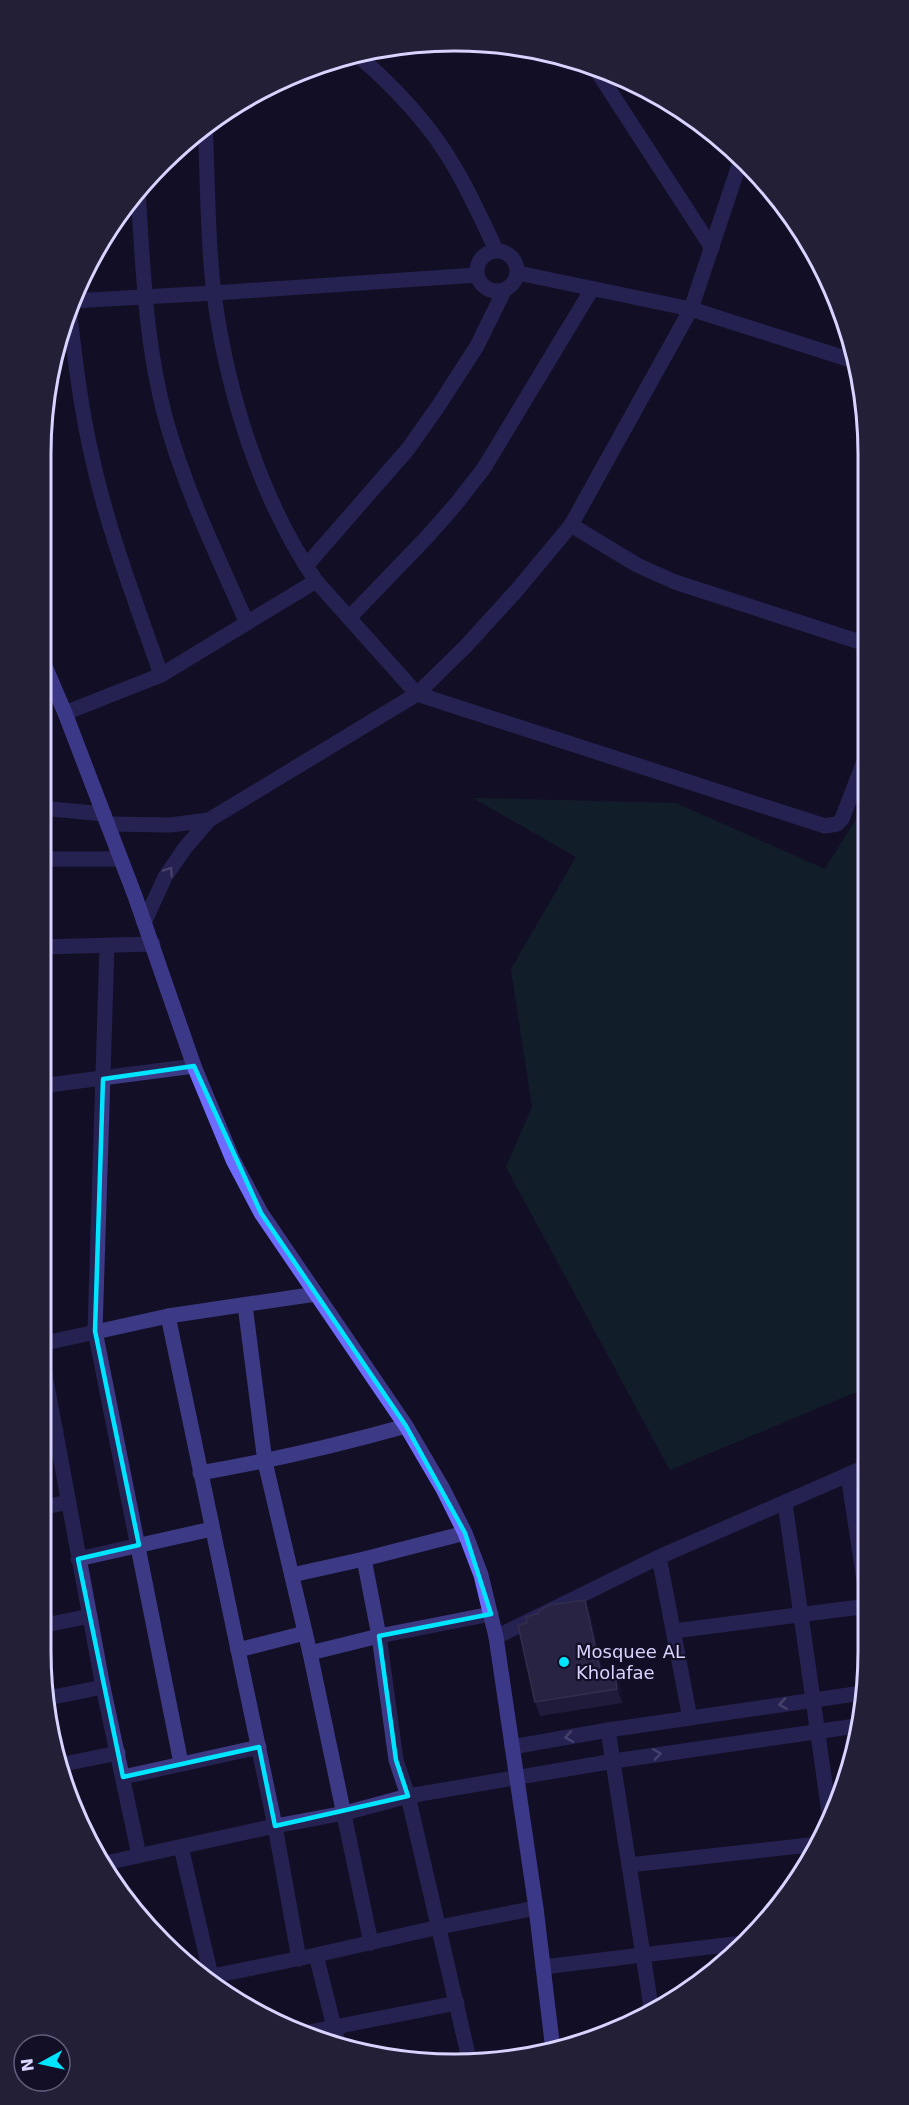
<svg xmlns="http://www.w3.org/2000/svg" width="909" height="2105" font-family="'DejaVu Sans',sans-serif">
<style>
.green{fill:#12302f}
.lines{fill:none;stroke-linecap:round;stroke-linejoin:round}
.street{stroke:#3d3a85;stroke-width:15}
.secondary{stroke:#6f6bff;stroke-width:15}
.wall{fill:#312854}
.shaded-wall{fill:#1d163a}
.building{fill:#433a66;stroke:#5a527e;stroke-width:1.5}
.oneway{stroke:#837fbc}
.marked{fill:none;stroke:#00e5ff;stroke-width:4.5;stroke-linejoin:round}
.poi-dot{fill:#00e5ff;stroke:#130f26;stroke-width:2}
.labels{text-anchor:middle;stroke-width:4.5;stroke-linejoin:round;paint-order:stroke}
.poi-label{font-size:18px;fill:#d9d4ff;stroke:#130f26;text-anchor:start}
.rim{fill:none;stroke:#d9d4ff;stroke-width:3}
</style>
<rect width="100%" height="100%" fill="#130f26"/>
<path class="green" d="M473,798L676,803L825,869L866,803L868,1387L670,1470L506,1167L532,1107L511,969L576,857Z"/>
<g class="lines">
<g class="street">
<path d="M355,53C381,75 408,102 429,129C457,165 477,209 496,250"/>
<path d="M593,65L712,248"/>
<path d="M205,124C208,179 207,240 214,294C227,392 260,499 316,581L417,694L825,826L837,824L842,819L866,756"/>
<path d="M138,189C143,273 146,357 171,437C191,502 220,562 247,623"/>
<circle cx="497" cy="271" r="20"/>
<path d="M518,273L691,309L854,361"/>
<path d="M72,301L214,293L477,275"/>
<path d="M69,308C75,359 81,411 93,461C109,534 137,605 161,675"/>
<path d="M571,525L637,565L675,582L866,644"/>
<path d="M306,566L408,449L439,405L477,346L504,291"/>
<path d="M349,618L427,537L456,504L484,468L592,289"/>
<path d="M65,713L161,675L316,581"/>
<path d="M41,808L104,814"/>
<path d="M107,824L170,825L209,820"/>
<path d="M41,859H120"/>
<path d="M144,923L165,877L185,848L209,820L417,694L466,646L517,590L571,525L691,309L740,162"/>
<path d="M107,946L95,1331L181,1763"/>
<path d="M41,947L153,944"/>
<path d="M41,1086L194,1066"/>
<path d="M245,1305L265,1462L310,1653L371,1943"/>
<path d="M168,1316L275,1826L299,1959"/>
<path d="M41,1344L168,1316L316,1294"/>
<path d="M41,1353L103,1687L139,1855"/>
<path d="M41,1434L56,1431"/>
<path d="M200,1473C270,1461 338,1445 406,1426"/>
<path d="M848,1475L868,1606"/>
<path d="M785,1503L830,1819"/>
<path d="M41,1508L68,1502"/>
<path d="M659,1557L690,1718"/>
<path d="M78,1559L212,1529"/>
<path d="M364,1559L379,1636L396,1760L408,1796L470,2063"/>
<path d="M292,1575L364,1559L465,1533"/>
<path d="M41,1626L90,1616"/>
<path d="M674,1631L868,1606"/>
<path d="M496,1637L659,1557L868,1466"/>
<path d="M238,1650L305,1633"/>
<path d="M310,1653L379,1636L491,1614"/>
<path d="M48,1698L103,1687"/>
<path d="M608,1730L652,2013"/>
<path d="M512,1747L608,1730L862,1693"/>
<path d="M59,1765L118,1753"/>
<path d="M123,1777L259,1747"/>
<path d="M181,1847L212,1980"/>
<path d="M101,1864L275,1826L345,1813L408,1796L614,1761L856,1726"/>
<path d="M629,1865L819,1844"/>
<path d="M316,1955L338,2043"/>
<path d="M543,1967L742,1943"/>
<path d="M208,1977L316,1955L439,1927L536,1908"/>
<path d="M309,2032L457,2003"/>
</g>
<path class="secondary" d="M41,657L65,713L135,896L194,1066L233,1160L261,1213L406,1426L443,1489L465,1533L481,1575L496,1637L536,1908L553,2050"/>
</g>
<path class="wall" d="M585,1600L590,1614L603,1673L620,1685L622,1703L540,1716L535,1702L527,1623L539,1613Z"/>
<g class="shaded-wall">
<path d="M585,1600L590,1614L606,1687L601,1673Z"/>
<path d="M615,1671L620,1685L622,1703L617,1689Z"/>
</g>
<path class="building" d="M585,1600L601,1673L615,1671L617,1689L535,1702L518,1625L527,1623L526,1617L539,1613V1611L549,1605Z"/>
<defs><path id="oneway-chevron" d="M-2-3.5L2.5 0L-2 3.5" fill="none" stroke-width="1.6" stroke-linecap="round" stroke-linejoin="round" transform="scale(1.5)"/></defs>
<g class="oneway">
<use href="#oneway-chevron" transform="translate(169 871) rotate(-56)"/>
<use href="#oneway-chevron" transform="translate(783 1704) rotate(171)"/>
<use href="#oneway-chevron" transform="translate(569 1737) rotate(170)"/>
<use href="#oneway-chevron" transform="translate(657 1754) rotate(-8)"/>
</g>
<path d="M0 0H909V2105H0ZM194,1066L261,1213L406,1426L465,1533L491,1614L379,1636L396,1760L408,1796L275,1826L259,1747L123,1777L78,1559L139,1545L95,1331L103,1079Z" fill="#130f26" fill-opacity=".55" fill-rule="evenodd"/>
<path class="marked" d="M194,1066L261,1213L406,1426L465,1533L491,1614L379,1636L396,1760L408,1796L275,1826L259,1747L123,1777L78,1559L139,1545L95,1331L103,1079Z"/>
<circle class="poi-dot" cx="564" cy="1662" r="6"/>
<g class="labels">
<g class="poi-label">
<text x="576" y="1658">Mosquee AL<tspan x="576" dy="21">Kholafae</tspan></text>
</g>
</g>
<path d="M0 0H909V2105H0ZM454 51H455A403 403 0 0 1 858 454V1651A403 403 0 0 1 455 2054H454A403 403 0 0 1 51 1651V454A403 403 0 0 1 454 51Z" fill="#231f37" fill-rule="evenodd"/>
<path class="rim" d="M454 51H455A403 403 0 0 1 858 454V1651A403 403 0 0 1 455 2054H454A403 403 0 0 1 51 1651V454A403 403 0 0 1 454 51Z"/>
<g transform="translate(42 2063) rotate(262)"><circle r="28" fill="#130f26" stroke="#625e7d" stroke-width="1.5"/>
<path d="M0-4.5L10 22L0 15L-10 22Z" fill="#00e5ff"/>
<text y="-9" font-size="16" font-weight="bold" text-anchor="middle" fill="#d9d4ff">N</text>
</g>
</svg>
